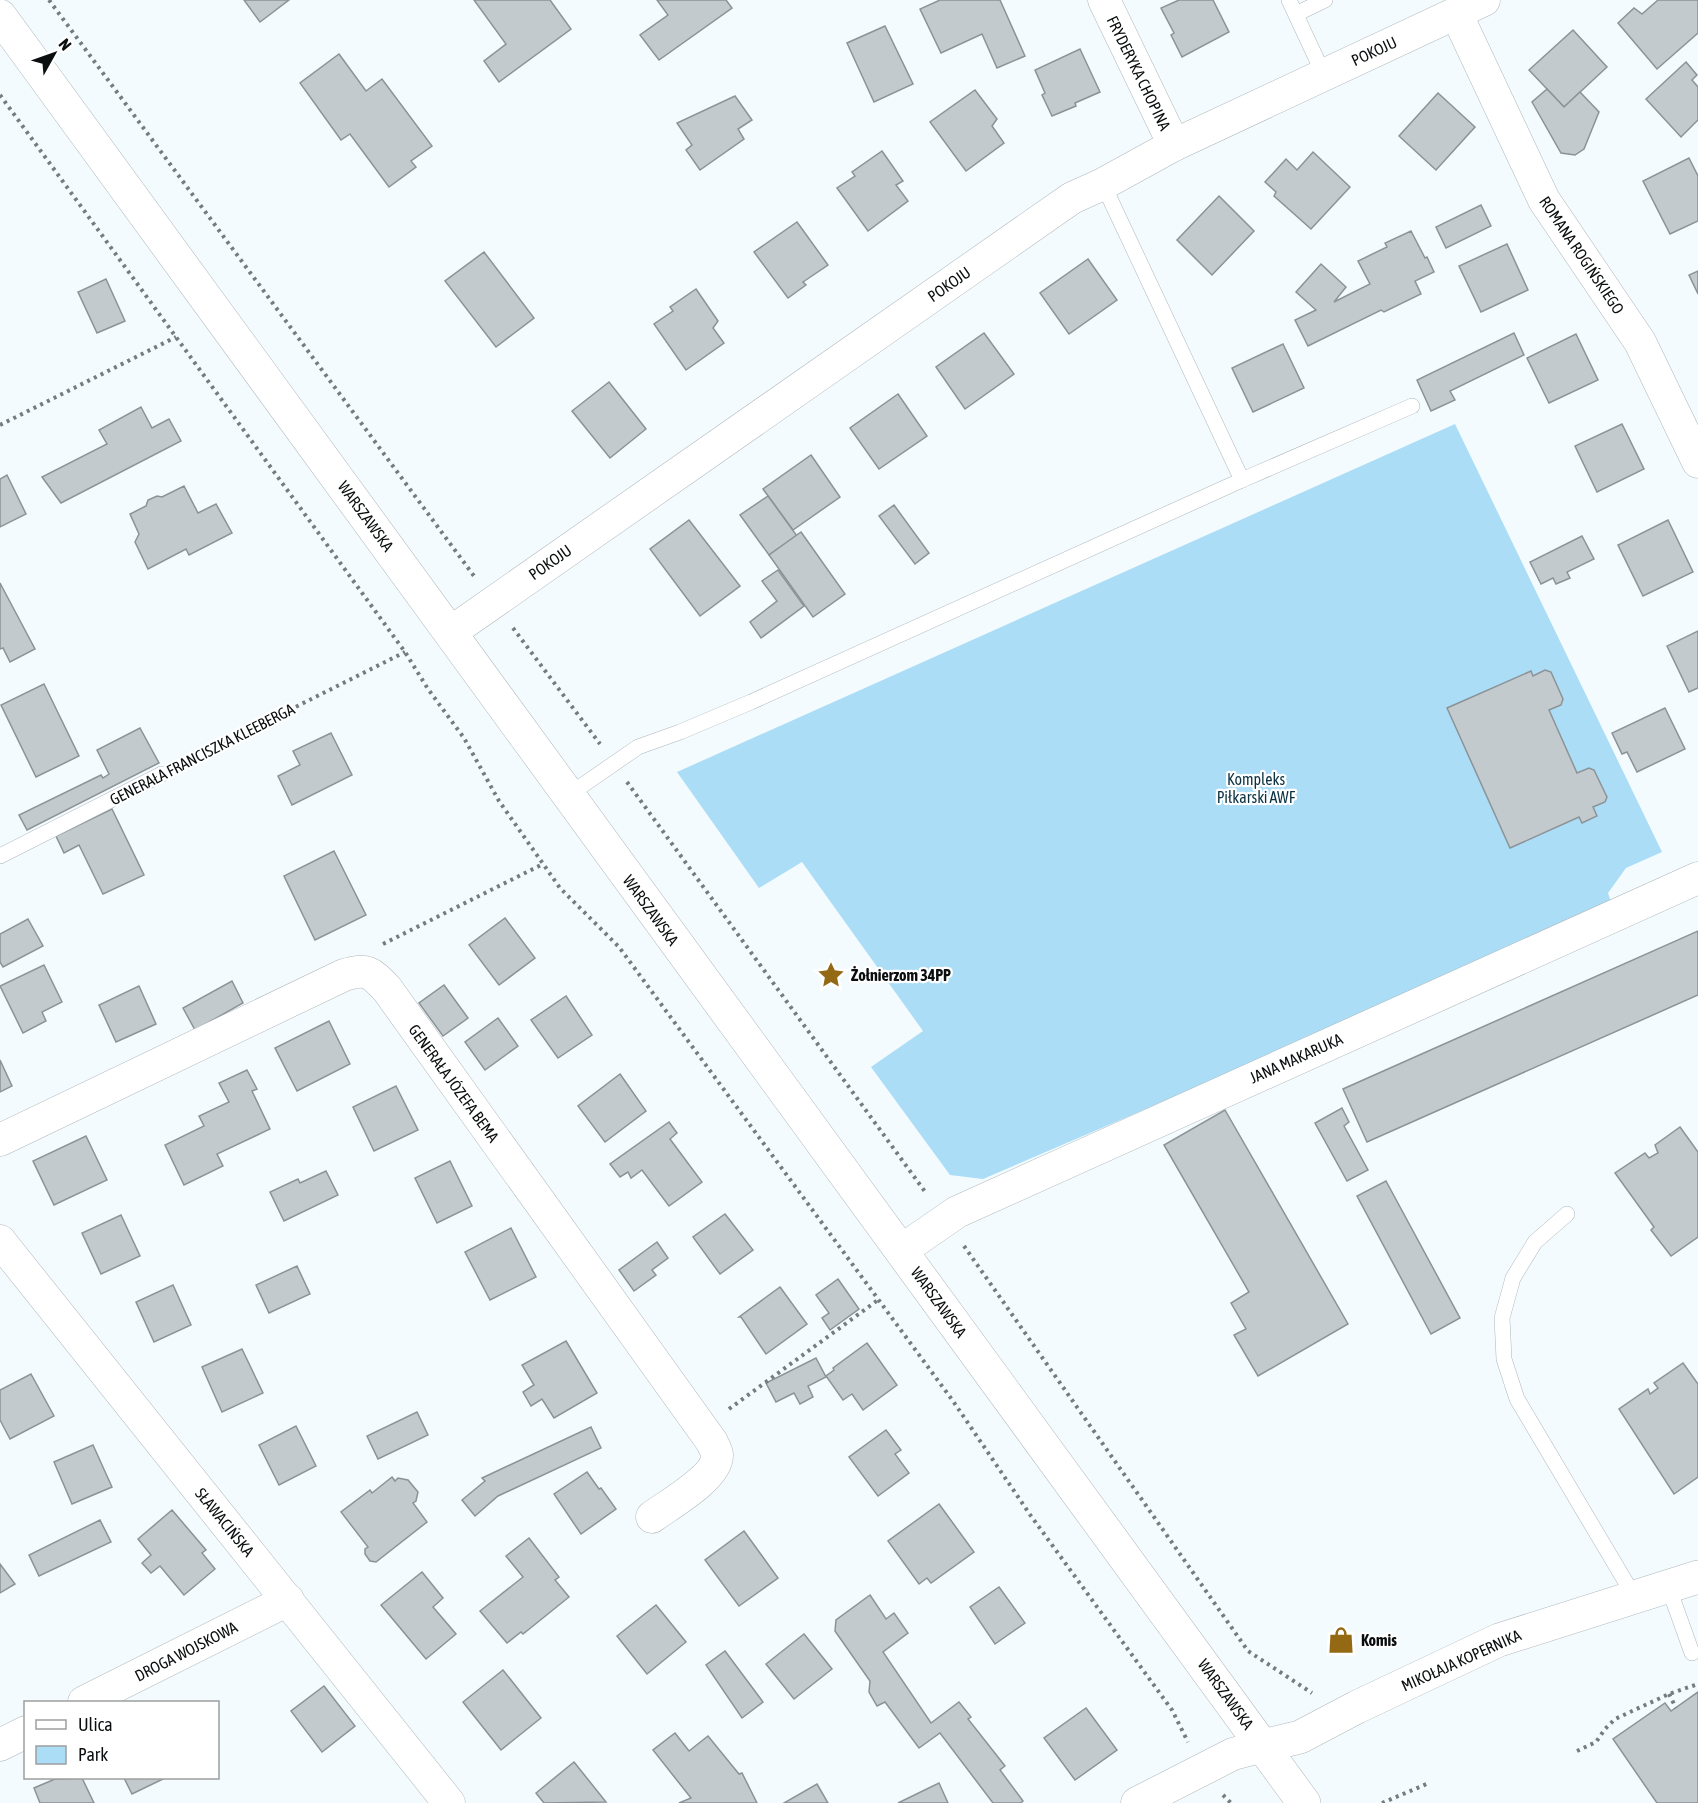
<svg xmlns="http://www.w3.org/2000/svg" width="1698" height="1803" font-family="'Asap Condensed',sans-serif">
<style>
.green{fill:#abddf6}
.building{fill:#c2cace;stroke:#8c9397;stroke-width:1.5}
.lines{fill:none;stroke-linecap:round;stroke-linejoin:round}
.service-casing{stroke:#b0b8bc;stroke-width:16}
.minor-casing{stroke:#b0b8bc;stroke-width:33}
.tertiary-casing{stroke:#b0b8bc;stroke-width:34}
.path{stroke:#767b7e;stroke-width:4;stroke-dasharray:3 4.5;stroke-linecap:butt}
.service{stroke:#fff;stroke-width:15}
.minor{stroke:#fff;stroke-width:32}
.tertiary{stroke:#fff;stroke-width:33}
.labels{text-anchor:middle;stroke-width:4.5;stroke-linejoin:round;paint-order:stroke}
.street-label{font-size:16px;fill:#0b0e0f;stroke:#fff}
.park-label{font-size:16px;fill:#0b3242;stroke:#fff}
.poi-label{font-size:16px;font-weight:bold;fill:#0b0e0f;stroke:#fff;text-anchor:start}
</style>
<rect width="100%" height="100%" fill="#f3fbff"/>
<path class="green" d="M1455,424L1662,852L1626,868L1608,893L1611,902L1353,1020L983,1179L950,1175L871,1067L923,1031L802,862L759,888L677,772Z"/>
<g class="building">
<path d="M244,0H289L260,22Z"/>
<path d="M474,0H550L571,29L499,82L484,61L506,44Z"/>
<path d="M657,0H726L732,8L659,60L640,35L668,15Z"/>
<path d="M940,0H1000L1025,56L997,68L982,34L941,53L920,9Z"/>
<path d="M1179,0H1213L1229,32L1182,57L1171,35L1174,33L1161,8Z"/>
<path d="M1658,0H1698V33L1657,69L1618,23L1634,8L1642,14Z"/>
<path d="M885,26L913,84L874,102L847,43Z"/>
<path d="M1573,30L1607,67L1564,107L1529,70Z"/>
<path d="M1080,49L1100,92L1075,103L1076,106L1052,116L1042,95L1045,93L1035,70Z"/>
<path d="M339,54L366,91L382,79L432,146L411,161L416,167L389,187L350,134L341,140L300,83Z"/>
<path d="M1686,62L1697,75L1692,80L1698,87V120L1681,137L1646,99Z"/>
<path d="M1547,89L1564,107L1580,92L1599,112L1584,149L1575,155L1561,153L1532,102Z"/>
<path d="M975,90L997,119L992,126L1004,143L966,171L930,122Z"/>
<path d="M1438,93L1475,127L1436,170L1399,136Z"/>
<path d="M735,96L752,120L738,129L744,139L700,170L686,150L692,145L677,123Z"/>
<path d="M882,151L903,181L896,185L908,201L868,231L837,188L855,176L852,172Z"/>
<path d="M1313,152L1350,187L1311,229L1274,196L1276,192L1265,182L1286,159L1297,170Z"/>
<path d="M1689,158L1698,176V221L1670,234L1643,181Z"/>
<path d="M1219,196L1254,231L1212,275L1177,240Z"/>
<path d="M1481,205L1491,226L1446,248L1436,227Z"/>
<path d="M797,222L828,265L803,282L806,285L788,298L754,252Z"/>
<path d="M1411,231L1425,258L1427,257L1434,272L1415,281L1421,294L1384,312L1381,310L1308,346L1295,320L1316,310L1296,292L1321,264L1346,287L1334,302L1370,284L1358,261L1387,247L1385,243Z"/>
<path d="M1507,244L1528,290L1481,312L1459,266Z"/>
<path d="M484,252L534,318L496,347L445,281Z"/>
<path d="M1088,259L1117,300L1069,334L1040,293Z"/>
<path d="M1698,271V294L1689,275Z"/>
<path d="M106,279L125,321L97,333L78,292Z"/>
<path d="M696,289L718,321L713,328L724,343L686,370L654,324L673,311L670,307Z"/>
<path d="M984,333L1014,374L965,409L936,367Z"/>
<path d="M1514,333L1524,355L1450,391L1455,400L1431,411L1417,380Z"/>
<path d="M1576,334L1598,380L1549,403L1527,358Z"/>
<path d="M1283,344L1304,388L1253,412L1232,368Z"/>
<path d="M609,382L646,429L610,458L572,411Z"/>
<path d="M898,394L927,436L879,469L850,428Z"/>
<path d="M141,407L152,428L169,419L181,441L61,503L42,477L107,444L99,430Z"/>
<path d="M1622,424L1644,469L1597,492L1575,446Z"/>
<path d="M811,455L840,497L793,530L763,489Z"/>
<path d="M7,475L26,514L0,527V479Z"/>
<path d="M184,486L198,513L216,504L232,533L189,555L186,549L148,569L135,542L139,534L130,514L146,506L148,500L157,496L162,497Z"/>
<path d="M768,496L797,536L769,555L740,515Z"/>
<path d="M894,505L929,553L915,564L879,516Z"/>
<path d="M689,520L740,586L700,616L650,549Z"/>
<path d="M1668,520L1693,572L1643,596L1618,545Z"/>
<path d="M801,532L845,594L813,617L769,555Z"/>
<path d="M1582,536L1594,559L1567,572L1570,578L1556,584L1553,578L1541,584L1530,562Z"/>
<path d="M778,570L804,606L761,638L750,622L777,601L762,581Z"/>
<path d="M0,583L35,649L10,662L3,648L0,649Z"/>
<path d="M1698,631V688L1689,692L1667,646Z"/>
<path d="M1545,670L1551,672L1563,699L1561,705L1549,710L1577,773L1589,768L1594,770L1607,797L1605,802L1593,807L1597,816L1582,823L1579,817L1510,848L1447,708L1531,671L1533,676Z"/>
<path d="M44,684L79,756L36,777L1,705Z"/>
<path d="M1665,708L1685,749L1637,772L1627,752L1622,754L1612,733Z"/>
<path d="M140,728L159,763L27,830L19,815L101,775L103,778L109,774L97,750Z"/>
<path d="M331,733L352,775L292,805L278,776L300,765L293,751Z"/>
<path d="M112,809L144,875L103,894L79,845L64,853L56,836Z"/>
<path d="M334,851L366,915L315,940L284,876Z"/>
<path d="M505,918L535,958L499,985L469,945Z"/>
<path d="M28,919L43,946L3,967L0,962V934Z"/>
<path d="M1698,931V995L1367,1142L1343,1089Z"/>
<path d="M44,965L62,1002L42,1012L46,1021L23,1033L0,986Z"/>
<path d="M232,981L243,1003L195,1030L183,1008Z"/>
<path d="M444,985L468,1018L443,1036L419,1003Z"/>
<path d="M139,986L156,1024L116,1042L99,1005Z"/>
<path d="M566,996L592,1035L558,1058L531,1020Z"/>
<path d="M498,1018L518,1046L485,1070L465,1042Z"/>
<path d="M329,1021L350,1064L297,1091L275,1048Z"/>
<path d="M0,1060L12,1086L0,1092Z"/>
<path d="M247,1070L257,1089L252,1091L270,1129L217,1154L223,1166L184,1185L165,1145L204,1126L199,1116L229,1102L219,1083Z"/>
<path d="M620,1074L646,1111L605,1142L578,1106Z"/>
<path d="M396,1086L418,1130L374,1151L353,1107Z"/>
<path d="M1342,1108L1349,1122L1344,1126L1368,1170L1347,1181L1315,1123Z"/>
<path d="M1225,1110L1348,1324L1258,1376L1234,1335L1246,1329L1231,1303L1249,1292L1164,1145Z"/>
<path d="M669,1122L677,1133L670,1139L702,1182L669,1206L642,1170L631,1178L628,1172L620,1177L610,1164Z"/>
<path d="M1680,1127L1698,1152V1237L1671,1256L1651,1230L1654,1227L1615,1173L1645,1153L1649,1158L1658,1153L1655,1145Z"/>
<path d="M86,1136L107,1180L54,1205L33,1161Z"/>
<path d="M450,1161L472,1206L437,1223L415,1178Z"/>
<path d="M326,1171L338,1195L284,1221L270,1192L298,1179L300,1183Z"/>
<path d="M1386,1181L1460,1318L1431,1334L1357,1196Z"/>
<path d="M725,1214L753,1250L720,1274L693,1237Z"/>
<path d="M121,1215L140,1256L101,1274L82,1233Z"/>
<path d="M511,1228L536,1277L490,1300L465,1252Z"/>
<path d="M657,1242L668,1258L652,1270L656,1275L634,1291L619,1270Z"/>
<path d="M297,1266L310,1294L269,1313L256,1285Z"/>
<path d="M838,1279L859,1309L830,1330L822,1318L829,1313L816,1295Z"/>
<path d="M173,1285L191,1325L154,1342L136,1302Z"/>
<path d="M780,1287L807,1324L766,1354L741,1317H739Z"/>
<path d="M566,1341L597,1393L554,1418L542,1399L531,1406L523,1392L534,1385L522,1365Z"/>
<path d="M867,1343L897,1385L863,1410L852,1394L843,1400L826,1376L834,1370L833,1368Z"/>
<path d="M242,1349L263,1393L222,1412L202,1367Z"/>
<path d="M816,1358L826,1377L808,1386L813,1397L800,1404L794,1393L776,1402L766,1383Z"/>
<path d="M1683,1363L1698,1384V1477L1674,1494L1619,1409L1648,1389L1650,1394L1658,1388L1654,1383Z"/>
<path d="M31,1374L54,1416L10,1439L0,1420V1390Z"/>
<path d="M417,1412L428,1435L378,1459L367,1436Z"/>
<path d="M296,1426L316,1466L279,1485L259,1445Z"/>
<path d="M591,1427L601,1448L498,1496L475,1516L462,1500L485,1481L482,1478Z"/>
<path d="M886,1430L901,1450L895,1454L909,1473L878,1496L849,1457Z"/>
<path d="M93,1445L112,1487L72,1504L54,1462Z"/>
<path d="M587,1472L599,1489L601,1488L616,1509L581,1534L554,1494Z"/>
<path d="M392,1477L395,1481L398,1478L408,1480L418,1492L416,1501L413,1503L427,1522L376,1562L370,1561L365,1554V1549L368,1547L341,1512L370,1490L372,1493Z"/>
<path d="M939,1504L974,1552L931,1583L927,1578L919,1584L888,1541Z"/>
<path d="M172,1510L206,1550L202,1553L215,1569L184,1595L160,1566L151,1573L142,1563L151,1555L138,1539Z"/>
<path d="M100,1520L111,1542L39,1576L29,1555Z"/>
<path d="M744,1531L778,1578L739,1606L705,1560Z"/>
<path d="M529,1538L559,1577L555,1580L569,1597L523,1634L521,1632L507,1643L480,1611L523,1577L506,1556Z"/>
<path d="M0,1564L15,1584L0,1593Z"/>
<path d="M422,1572L443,1598L433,1607L456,1634L426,1659L381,1605Z"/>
<path d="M999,1587L1025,1623L995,1644L970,1607Z"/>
<path d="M870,1595L886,1619L894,1613L908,1633L883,1652L931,1723L959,1702L971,1717L968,1719L1005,1766L1000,1770L1023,1801L1021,1803H993L940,1733L919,1748L885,1702L877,1706L869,1692L870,1681L835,1631L836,1620Z"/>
<path d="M656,1605L686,1642L647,1674L617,1636Z"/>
<path d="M804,1634L832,1669L794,1699L766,1664Z"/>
<path d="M725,1651L763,1702L742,1718L706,1665Z"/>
<path d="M503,1670L541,1718L501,1750L463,1702Z"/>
<path d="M324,1686L355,1726L322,1752L291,1711Z"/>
<path d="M1698,1692V1803H1657L1613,1739L1665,1703L1671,1711Z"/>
<path d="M1086,1708L1117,1750L1075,1780L1044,1738Z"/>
<path d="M675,1733L689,1751L708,1736L739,1774L742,1773L757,1803H679L691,1798L653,1750Z"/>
<path d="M574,1762L606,1802L544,1803L536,1793Z"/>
<path d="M124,1778H165L132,1794Z"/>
<path d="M55,1779L82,1778L94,1803H40L34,1788Z"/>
<path d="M939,1783L948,1803H898Z"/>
<path d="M817,1784L828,1803H784Z"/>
</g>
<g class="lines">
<defs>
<g id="service">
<path d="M1289,0L1324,75"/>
<path d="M1296,14L1325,0"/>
<path d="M1103,184L1242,480L1412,406"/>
<path d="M567,796L638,747L680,732L751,702L1242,480"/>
<path d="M0,856L162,774"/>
<path d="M1567,1214L1535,1242L1513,1278L1502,1318L1504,1359L1517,1399L1634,1596"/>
<path d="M1668,1586L1692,1653"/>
</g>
<g id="minor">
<path d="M1104,0L1174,145"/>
<path d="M1456,13L1544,200L1640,342L1698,462"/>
<path d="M451,632L1072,198L1103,184L1174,145L1484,0"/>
<path d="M0,1140L344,975C367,968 371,972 387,989L712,1442C713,1445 717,1451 717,1455C718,1477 668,1505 652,1517"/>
<path d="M0,1241L449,1803"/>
<path d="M902,1250L957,1212L1698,878"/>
<path d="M84,1702L288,1600"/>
<path d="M0,1745L26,1732"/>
<path d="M1137,1803L1233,1754L1263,1746"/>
</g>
<g id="tertiary">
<path d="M0,16L1304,1803"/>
<path d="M1263,1746L1300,1737L1357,1707L1499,1640L1698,1577"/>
</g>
</defs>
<use href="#service" class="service-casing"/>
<use href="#minor" class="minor-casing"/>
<use href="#tertiary" class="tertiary-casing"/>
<g class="path">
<path d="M49,0L474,576"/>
<path d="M0,95L405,652L428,689L464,738L499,801L560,888L619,947L953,1401L1031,1516L1172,1710L1188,1742"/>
<path d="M0,425L176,337"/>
<path d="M513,628L600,744"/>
<path d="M182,764L405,652"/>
<path d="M627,782L926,1193"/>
<path d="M383,944L543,864"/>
<path d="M964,1246L1248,1651L1312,1693"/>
<path d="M729,1409L878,1300"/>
<path d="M1669,1694L1676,1708"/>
<path d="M1577,1751L1596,1742L1605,1729L1615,1719L1669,1694L1698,1684"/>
<path d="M1223,1795L1231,1803"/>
<path d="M1382,1803L1429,1783"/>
</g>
<use href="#service" class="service"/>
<use href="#minor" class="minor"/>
<use href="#tertiary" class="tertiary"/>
</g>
<defs>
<symbol id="sight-bare" viewBox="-9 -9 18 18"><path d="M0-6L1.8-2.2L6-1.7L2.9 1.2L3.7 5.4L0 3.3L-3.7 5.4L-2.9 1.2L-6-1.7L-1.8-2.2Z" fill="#936a13" stroke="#fff" stroke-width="2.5" paint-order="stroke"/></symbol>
<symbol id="shop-bare" viewBox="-9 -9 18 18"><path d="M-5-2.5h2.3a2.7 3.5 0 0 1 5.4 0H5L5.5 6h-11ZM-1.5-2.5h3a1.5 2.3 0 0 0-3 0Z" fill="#936a13" stroke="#fff" stroke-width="2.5" paint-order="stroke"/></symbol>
</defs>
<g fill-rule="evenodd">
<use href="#sight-bare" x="812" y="956" width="38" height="38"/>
<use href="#shop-bare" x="1322" y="1621" width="38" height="38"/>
</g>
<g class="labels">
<g class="street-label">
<text transform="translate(1374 51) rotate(-25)" y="6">POKOJU</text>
<text transform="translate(1139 73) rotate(64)" y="6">FRYDERYKA CHOPINA</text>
<text transform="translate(1582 255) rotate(56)" y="6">ROMANA ROGIŃSKIEGO</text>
<text transform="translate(949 284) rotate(-35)" y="6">POKOJU</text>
<text transform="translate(366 516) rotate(54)" y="6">WARSZAWSKA</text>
<text transform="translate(550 562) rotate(-35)" y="6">POKOJU</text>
<text transform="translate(202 754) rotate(-27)" y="6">GENERAŁA FRANCISZKA KLEEBERGA</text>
<text transform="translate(651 910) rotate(54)" y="6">WARSZAWSKA</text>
<text transform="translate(1296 1058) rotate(-24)" y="6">JANA MAKARUKA</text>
<text transform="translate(454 1083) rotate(54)" y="6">GENERAŁA JÓZEFA BEMA</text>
<text transform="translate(939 1302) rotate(54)" y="6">WARSZAWSKA</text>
<text transform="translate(225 1522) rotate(51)" y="6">SŁAWACIŃSKA</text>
<text transform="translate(186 1651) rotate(-27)" y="6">DROGA WOJSKOWA</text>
<text transform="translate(1461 1660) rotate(-24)" y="6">MIKOŁAJA KOPERNIKA</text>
<text transform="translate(1226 1694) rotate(54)" y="6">WARSZAWSKA</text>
</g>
<g class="park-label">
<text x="1256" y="785">Kompleks<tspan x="1256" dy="18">Piłkarski AWF</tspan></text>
</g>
<g class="poi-label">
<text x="851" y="981">Żołnierzom 34PP</text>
<text x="1361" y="1646">Komis</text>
</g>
</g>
<rect x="24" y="1701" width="195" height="78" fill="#ffffff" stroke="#9d9f9f" stroke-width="1.5"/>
<rect x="36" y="1720" width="30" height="9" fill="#ffffff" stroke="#9d9f9f" stroke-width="1.5"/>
<text x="78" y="1731" font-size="18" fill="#0b0e0f">Ulica</text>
<rect x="36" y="1746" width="30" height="18" fill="#abddf6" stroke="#9d9f9f" stroke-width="1.5"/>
<text x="78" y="1761" font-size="18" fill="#0b0e0f">Park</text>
<g transform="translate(54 54) rotate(50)" stroke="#ffffff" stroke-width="4.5" paint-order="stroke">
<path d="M0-4.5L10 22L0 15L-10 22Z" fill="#0b0e0f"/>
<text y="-9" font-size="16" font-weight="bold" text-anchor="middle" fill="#0b0e0f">N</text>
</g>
</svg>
